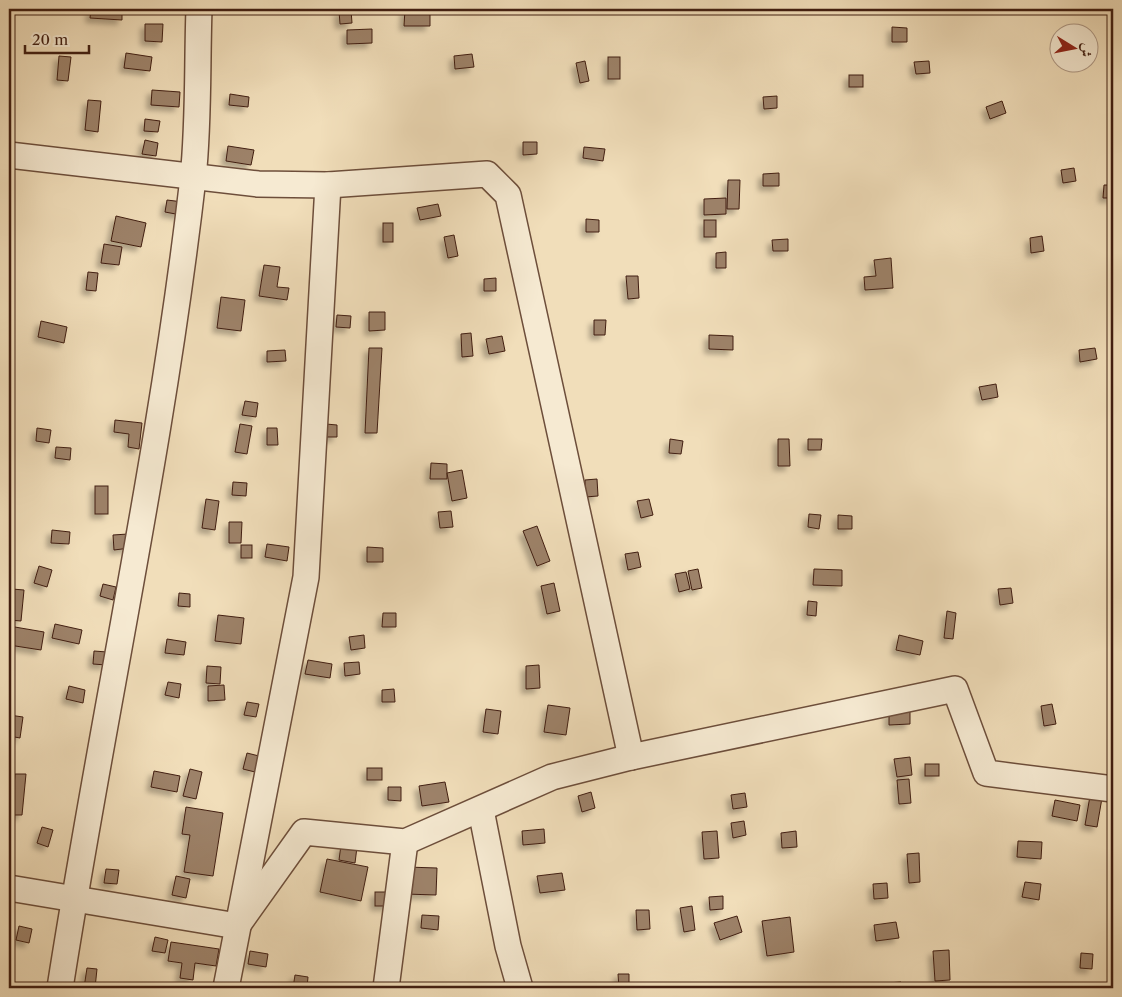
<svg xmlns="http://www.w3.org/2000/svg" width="1122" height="997" font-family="'Libre Caslon Text',Amiri,serif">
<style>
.building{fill:#9d8269;stroke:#411e11;filter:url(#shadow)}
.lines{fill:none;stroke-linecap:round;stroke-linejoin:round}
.street-casing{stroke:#6d4e3b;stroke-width:28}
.street{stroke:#f6ead2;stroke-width:25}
</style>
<defs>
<filter id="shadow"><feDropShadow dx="-4.5" dy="4.5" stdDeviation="2.5" flood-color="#0004"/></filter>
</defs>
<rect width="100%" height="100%" fill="#f1deba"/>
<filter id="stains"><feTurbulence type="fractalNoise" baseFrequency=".004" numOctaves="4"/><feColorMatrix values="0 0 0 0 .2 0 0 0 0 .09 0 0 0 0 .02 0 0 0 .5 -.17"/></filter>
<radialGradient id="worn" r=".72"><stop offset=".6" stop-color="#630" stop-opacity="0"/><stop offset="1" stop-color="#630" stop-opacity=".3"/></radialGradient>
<g class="building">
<path d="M91,9H122V20L90,18Z"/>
<path d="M405,9H430V26H404Z"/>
<path d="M351,10L352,23L340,24L339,11Z"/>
<path d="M145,24H163L162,42L145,41Z"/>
<path d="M892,27L907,28V42H892Z"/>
<path d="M372,29V43L347,44V30Z"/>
<path d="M126,53L152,57L150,71L124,68Z"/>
<path d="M472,54L474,67L455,69L454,56Z"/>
<path d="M59,56L71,57L68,81L57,80Z"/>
<rect x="608" y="57" width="12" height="22"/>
<path d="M585,61L589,81L580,83L576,63Z"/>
<path d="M929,61L930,73L916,74L914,62Z"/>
<rect x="849" y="75" width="14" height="12"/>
<path d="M152,90L180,92L179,107L151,105Z"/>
<path d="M230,94L249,97L248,107L229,105Z"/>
<path d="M777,96V108L764,109L763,97Z"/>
<path d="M88,100L101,101L98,132L85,130Z"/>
<path d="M1002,101L1006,113L990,119L986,107Z"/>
<path d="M145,119L160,121L158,132L144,131Z"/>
<path d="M145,140L158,143L156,156L142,154Z"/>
<path d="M523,142H537V154L523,155Z"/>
<path d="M228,146L254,150L251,165L226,161Z"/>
<path d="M584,147L605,149L603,161L583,158Z"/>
<path d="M1074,168L1076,181L1063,183L1061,170Z"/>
<path d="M779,173V186H763V174Z"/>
<path d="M728,180H740L739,209H727Z"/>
<path d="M1104,185H1113V198H1103Z"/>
<path d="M726,198V214L704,215V199Z"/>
<path d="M167,200L183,202L181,215L165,212Z"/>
<path d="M438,204L441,216L420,220L417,208Z"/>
<path d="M116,216L146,223L141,247L111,241Z"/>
<path d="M586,219L599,220V232H586Z"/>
<rect x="704" y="220" width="12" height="17"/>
<rect x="383" y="223" width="10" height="19"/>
<path d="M454,235L458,256L448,258L444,237Z"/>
<path d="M1042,236L1044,251L1031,253L1030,238Z"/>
<path d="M788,239V251H773L772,240Z"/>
<path d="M104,244L122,247L119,265L101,263Z"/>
<path d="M726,252V268H716V253Z"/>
<path d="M891,258L893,288L865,290L864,277L876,276L874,260Z"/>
<path d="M264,265L280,267L277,287L289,288L287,300L259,296Z"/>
<path d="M88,272L98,273L96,291L86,290Z"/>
<path d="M626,276H638L639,298L628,299Z"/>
<path d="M496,278V291H484V279Z"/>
<path d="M221,297L245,300L241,331L217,328Z"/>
<path d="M369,312H385V330L369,331Z"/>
<path d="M337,315L351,316L350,328L336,327Z"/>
<path d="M594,320H606L605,335H594Z"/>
<path d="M41,321L67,327L64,343L38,337Z"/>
<path d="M471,333L473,356L462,357L461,334Z"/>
<path d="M709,335L733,336V350L709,349Z"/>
<path d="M502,336L505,351L489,354L486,339Z"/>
<path d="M369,348H382L377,433H365Z"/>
<path d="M1095,348L1097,359L1080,362L1079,350Z"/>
<path d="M285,350L286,361L267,362V351Z"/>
<path d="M996,384L998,397L982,400L979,387Z"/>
<path d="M245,401L258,403L256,417L242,415Z"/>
<path d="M115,420L142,423L139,449L128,447L129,434L114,432Z"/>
<path d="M240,424L252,426L247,454L235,452Z"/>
<path d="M326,424L337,425V437H325Z"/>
<path d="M37,428L51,430L49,443L36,441Z"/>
<path d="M267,428H277L278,445H267Z"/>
<path d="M670,439L683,441L681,454L669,453Z"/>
<path d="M778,439H789L790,466H778Z"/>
<path d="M808,439H822L821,450H808Z"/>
<path d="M56,447L71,448L70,460L55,458Z"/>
<path d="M431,463L447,464V479H430Z"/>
<path d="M462,470L467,498L452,501L447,473Z"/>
<path d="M597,479L598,496L585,497V480Z"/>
<path d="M233,482L247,483L246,496L232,495Z"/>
<rect x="95" y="486" width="13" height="28"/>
<path d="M206,499L219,501L215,530L202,528Z"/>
<path d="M649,499L653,515L641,518L637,501Z"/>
<path d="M451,511L453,527L440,528L438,512Z"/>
<path d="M809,514L821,515L819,529L808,527Z"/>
<path d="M838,515L852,516V529H838Z"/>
<path d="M229,522H242L241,543H229Z"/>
<path d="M537,526L550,561L537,566L523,531Z"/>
<path d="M52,530L70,532L69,544L51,543Z"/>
<path d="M128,534L130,548L114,550L113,535Z"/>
<path d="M267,544L289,547L287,561L265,557Z"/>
<rect x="241" y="545" width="11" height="13"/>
<path d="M367,547L383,548V562H367Z"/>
<path d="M638,552L641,567L628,570L625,554Z"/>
<path d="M39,566L52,570L47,587L34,583Z"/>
<path d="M698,569L702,588L692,590L688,571Z"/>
<path d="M814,569L842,570V586L813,585Z"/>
<path d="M686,572L690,589L679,592L675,574Z"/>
<path d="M554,583L560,611L547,614L541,586Z"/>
<path d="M103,584L116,587L113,600L100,596Z"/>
<path d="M1011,588L1013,603L1000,605L998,589Z"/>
<path d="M12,589L24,590L21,621L9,620Z"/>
<path d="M179,593L190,594V607L178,606Z"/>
<path d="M808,601L817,602L816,616L807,615Z"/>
<path d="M947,611L956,613L953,639L944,638Z"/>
<path d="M383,613H396V627H382Z"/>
<path d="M218,615L244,618L241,644L215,641Z"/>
<path d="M55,624L82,630L79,644L52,638Z"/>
<path d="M9,626L44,632L41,650L9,645Z"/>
<path d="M364,635L365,648L351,650L349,637Z"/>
<path d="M899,635L923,641L920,655L896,650Z"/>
<path d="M167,639L186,642L184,655L165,653Z"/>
<path d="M94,651L107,652L106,665L93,664Z"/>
<path d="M308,660L332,664L330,678L305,674Z"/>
<path d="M359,662L360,674L345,676L344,663Z"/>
<path d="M539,665L540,688L526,689V666Z"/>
<path d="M207,666L221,667L220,684L206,683Z"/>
<path d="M168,682L181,684L179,698L165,695Z"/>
<path d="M224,685L225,700L208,701V686Z"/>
<path d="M69,686L85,690L83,703L66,699Z"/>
<path d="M394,689L395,702H382V690Z"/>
<path d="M247,702L259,704L256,717L244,715Z"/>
<path d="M1052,704L1056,724L1044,726L1041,706Z"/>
<path d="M548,705L570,708L566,735L544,732Z"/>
<path d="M486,709L501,711L498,734L483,732Z"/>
<path d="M889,712H910V724L889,725Z"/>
<path d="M9,715L23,717L20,738L9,736Z"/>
<path d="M247,753L259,756L255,772L243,769Z"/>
<path d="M910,757L912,775L897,777L894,759Z"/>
<rect x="925" y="764" width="14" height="12"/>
<rect x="367" y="768" width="15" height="12"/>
<path d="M190,769L202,772L196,799L183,796Z"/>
<path d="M154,771L180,776L177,792L151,787Z"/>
<path d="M15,774H26L22,815H12Z"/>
<path d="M909,779L911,803L899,804L897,780Z"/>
<path d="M445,782L449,802L422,806L419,786Z"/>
<path d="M388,787H401V801L388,800Z"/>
<path d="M591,792L595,808L582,812L578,796Z"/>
<path d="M745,793L747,807L733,809L731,795Z"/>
<path d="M1090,796L1102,798L1097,827L1085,825Z"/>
<path d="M1055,800L1080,805L1077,821L1052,816Z"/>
<path d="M186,807L223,813L213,876L184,872L190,835L182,834Z"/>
<path d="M744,821L746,835L733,838L731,823Z"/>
<path d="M42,827L53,830L48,847L37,843Z"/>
<path d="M544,829L545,843L523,845L522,831Z"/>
<path d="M717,831L719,858L704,859L702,832Z"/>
<path d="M796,831L797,847L782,848L781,833Z"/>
<path d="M1018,841L1042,842L1041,859L1017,857Z"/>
<path d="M341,845L357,847L355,863L339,860Z"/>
<path d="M919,853L920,882L909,883L907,854Z"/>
<path d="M327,859L368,867L361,901L320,892Z"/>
<path d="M406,867L437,868L436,895L405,894Z"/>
<path d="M106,869L119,870L117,884L104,883Z"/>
<path d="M562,873L565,890L540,893L537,876Z"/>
<path d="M176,876L190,879L186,898L172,895Z"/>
<path d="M1025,882L1041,884L1039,900L1022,897Z"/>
<path d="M887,883L888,898L874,899L873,884Z"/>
<rect x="375" y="892" width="19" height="14"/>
<path d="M723,896V909L710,910L709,897Z"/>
<path d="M692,906L695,930L684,932L680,908Z"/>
<path d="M636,910H649L650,929L637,930Z"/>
<path d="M422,915L439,916L438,930L421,928Z"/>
<path d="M737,916L742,932L720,940L714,923Z"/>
<path d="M790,917L794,952L767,956L762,921Z"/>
<path d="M896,922L899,938L876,941L874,925Z"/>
<path d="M19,926L32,929L29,943L16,940Z"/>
<path d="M155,937L168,940L165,953L152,951Z"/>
<path d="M171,942L219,949L216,966L195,963L193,980L180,978L182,963L168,961Z"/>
<path d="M949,950L950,980L935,981L933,951Z"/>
<path d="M250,951L268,954L266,967L248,964Z"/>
<path d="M1081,953L1093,954L1092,969L1080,968Z"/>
<path d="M87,968L97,969L95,988H84Z"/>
<path d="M618,974H629V988H619Z"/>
<path d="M295,975L308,977L307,988H293Z"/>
<path d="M9,982L24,985V988H9Z"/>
<path d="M901,982V988H888L887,983Z"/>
</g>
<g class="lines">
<defs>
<g id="street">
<path d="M9,155L258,184L328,185L487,174L508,195L631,757"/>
<path d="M481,810L508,946L520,988"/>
<path d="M9,888L237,926L304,832L405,842L552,777L631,757L955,689L986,773L1113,789"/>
<path d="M60,988C102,718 162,450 193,178C199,122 197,65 199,9"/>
<path d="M226,988L306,577L328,185"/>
<path d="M386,988L405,842"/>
</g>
</defs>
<use href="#street" class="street-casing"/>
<use href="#street" class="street"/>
</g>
<rect width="1122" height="997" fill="none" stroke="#f1deba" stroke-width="30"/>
<rect x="10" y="10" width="1102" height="977" fill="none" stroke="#411e11" stroke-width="2.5"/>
<rect x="15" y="15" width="1092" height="967" fill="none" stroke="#411e11"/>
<g transform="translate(1074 48) rotate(100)"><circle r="24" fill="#f6ead2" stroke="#ae9885"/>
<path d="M0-4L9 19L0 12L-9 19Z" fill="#8f2418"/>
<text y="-8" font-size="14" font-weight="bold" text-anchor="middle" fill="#411e11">ش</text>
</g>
<path d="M25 45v8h64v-8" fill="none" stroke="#411e11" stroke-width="2.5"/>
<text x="32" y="45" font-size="15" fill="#411e11" stroke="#f6ead2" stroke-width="4" paint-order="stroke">20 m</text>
<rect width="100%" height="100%" filter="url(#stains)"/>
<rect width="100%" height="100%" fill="url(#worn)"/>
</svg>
